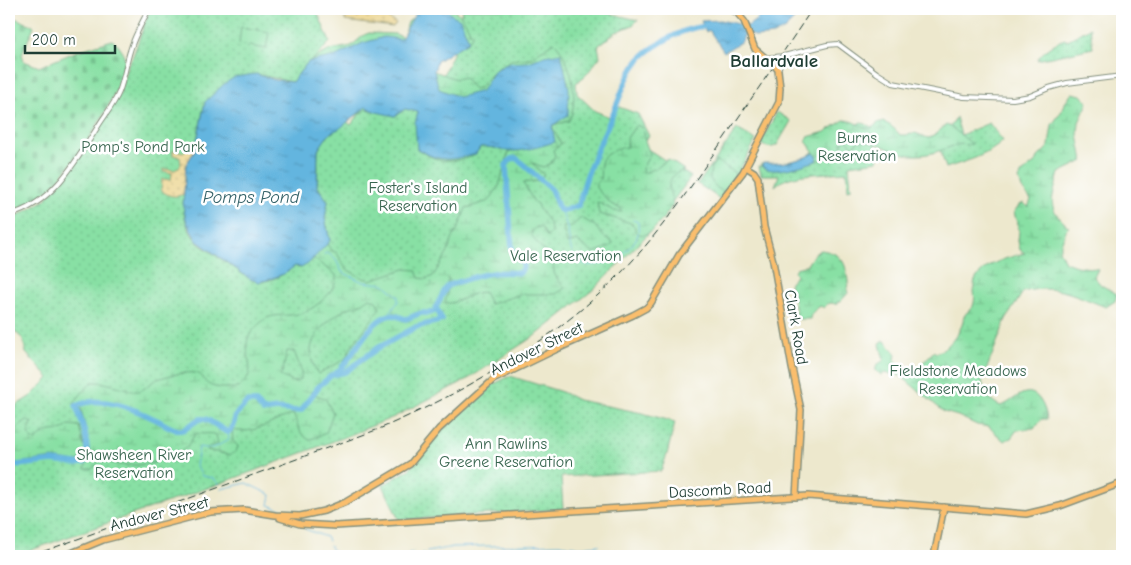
<svg xmlns="http://www.w3.org/2000/svg" width="1131" height="565" font-family="'Comic Neue',sans-serif">
<style>
.grass{fill:url(#grass-dots);stroke:#548e6c}
.wetland{fill:url(#wetland-marsh);stroke:#548e6c;fill-rule:evenodd}
.sand{fill:url(#sand-dots);stroke:#868c69}
.cemetery{fill:url(#cemetery-stones);stroke:#548e6c}
.pitch{fill:#88e0a4;stroke:#548e6c}
.water{fill:url(#water-ripples);stroke:#41798a}
.lines{fill:none;stroke-linecap:round;stroke-linejoin:round}
.stream{stroke:#63b5df;stroke-width:1}
.river{stroke:#63b5df;stroke-width:5.5}
.minor-casing{stroke:#869280;stroke-width:6}
.major-casing{stroke:#869280;stroke-width:8}
.minor{stroke:#fff;stroke-width:4}
.major{stroke:#fabe6d;stroke-width:5}
.rail{stroke:#1f3d34;stroke-width:1;stroke-dasharray:8 4;stroke-linecap:butt}
.labels{text-anchor:middle;stroke-width:5;stroke-linejoin:round;paint-order:stroke}
.park-label{font-size:16px;fill:#396650;stroke:#fff}
.street-label{font-size:16px;fill:#1f3d34;stroke:#fff}
.water-label{font-size:18px;font-style:italic;fill:#336167;stroke:#fff}
.quarter-label{font-size:19px;font-weight:bold;fill:#1f3d34;stroke:#fff}
</style>
<defs>
<pattern id="grass-dots" width="8" height="8" patternUnits="userSpaceOnUse" patternTransform="scale(1.25)"><rect width="8" height="8" fill="#88e0a4"/><path d="M2 2h.1M6 6h.1" fill="none" stroke="#75c18e" stroke-width="1.8" stroke-linecap="round"/></pattern>
<pattern id="wetland-marsh" width="20" height="14" patternUnits="userSpaceOnUse" patternTransform="scale(1.25)"><rect width="20" height="14" fill="#88e0a4"/><path d="M1 5h8M5 5V1M11 12h8M15 12V8" fill="none" stroke="#75c18e"/></pattern>
<pattern id="sand-dots" width="8" height="8" patternUnits="userSpaceOnUse" patternTransform="scale(1.25)"><rect width="8" height="8" fill="#eeda9e"/><path d="M2 2h.1M6 6h.1" fill="none" stroke="#ccbc89" stroke-width="1.8" stroke-linecap="round"/></pattern>
<pattern id="cemetery-stones" width="16" height="16" patternUnits="userSpaceOnUse" patternTransform="scale(1.25)"><rect width="16" height="16" fill="#88e0a4"/><path d="M2 7V4a2 2 0 0 1 4 0v3zM10 15v-3a2 2 0 0 1 4 0v3z" fill="#75c18e"/></pattern>
<pattern id="water-ripples" width="26" height="14" patternUnits="userSpaceOnUse" patternTransform="scale(1.25)"><rect width="26" height="14" fill="#63b5df"/><path d="M2 4q2-2 4 0t4 0M15 11q2-2 4 0t4 0" fill="none" stroke="#5194b6"/></pattern>
</defs>
<rect width="100%" height="100%" fill="#fff"/>
<filter id="ink" filterUnits="userSpaceOnUse"><feTurbulence type="fractalNoise" baseFrequency=".02" numOctaves="2"/><feDisplacementMap in="SourceGraphic" scale="10" xChannelSelector="R" yChannelSelector="G"/><feConvolveMatrix kernelMatrix="1 2 1 2 8 2 1 2 1" color-interpolation-filters="sRGB"/></filter>
<filter id="wash" filterUnits="userSpaceOnUse"><feTurbulence type="fractalNoise" baseFrequency=".0096" numOctaves="4" result="noise"/><feDisplacementMap in="SourceGraphic" scale="20" xChannelSelector="R" yChannelSelector="G"/><feGaussianBlur stdDeviation="1.12" result="paint"/><feColorMatrix in="noise" values="0 0 0 0 0 0 0 0 0 0 0 0 0 0 0 0 0 1.4 0 .05"/><feComposite in="paint" operator="in"/></filter>
<g filter="url(#wash)">
<rect width="100%" height="100%" fill="#ede8cd"/>
<g class="grass">
<path d="M150,9H316L330,42L292,82L256,74L205,102C201,119 198,136 194,152C186,185 173,215 199,244L252,280C272,285 279,273 295,266L299,268C312,264 321,250 330,241L325,218L328,201L317,187L318,150L308,93L351,125L374,95L430,102L453,54L462,9H590L638,20L633,25L616,32L598,46L600,57L586,75L576,83L577,94L595,111L610,117L616,106L638,114L649,136L640,144L691,177L648,234L594,289L539,333L468,379L394,417L350,435L219,484L14,556H9V410L31,396L49,378L26,353L23,339L9,326V219L25,212L45,200L77,162L119,95L128,64L133,56Z"/>
<path d="M1090,28L1093,48L1037,60C1043,51 1055,42 1065,39L1066,41Z"/>
<path d="M777,112L791,121L777,145C771,149 766,147 760,144Z"/>
<path d="M956,117L961,135L989,123L1003,141C988,156 966,161 946,168L939,147Z"/>
<path d="M861,122L874,128L878,161L849,165L851,189L848,190L847,172C827,174 789,172 775,186L779,175H761L759,166L761,167V164H778L806,158L816,149Z"/>
<path d="M737,129L756,140L738,173L720,199L698,184Z"/>
<path d="M510,376L562,392L578,400L642,413L675,422L667,454L661,471L561,477L563,509L399,520L383,485L409,470L445,426L492,385Z"/>
</g>
<g class="wetland">
<path d="M423,9C454,9 458,5 472,35L469,41L437,61L434,71L456,79L464,77L474,89L480,88L495,70L511,60L530,58L554,42C571,59 580,99 569,121L556,124L552,126L561,144L553,150L555,156L550,164L543,167L532,163L544,175L538,181L523,183L534,202L537,204C540,216 552,219 551,233L547,237L541,227H536L531,233C534,243 546,250 552,261C554,266 554,268 554,272C555,277 562,285 565,288L556,294H522L490,304L484,292C470,292 457,305 445,303L450,280L448,278L447,286L436,307L442,320L416,327L378,348L345,372L332,375L310,393L325,398L333,413L326,433L309,440L301,433L293,414C272,421 255,435 232,430L233,441L238,446L236,452L229,455L207,450L210,446L218,444L216,435C210,432 204,435 196,433L186,448L153,463L138,465H121L101,460L92,469H85L90,453L85,425L81,409L74,405C76,398 87,388 92,382C99,380 126,389 136,391C142,392 148,385 154,381C160,377 176,374 183,373C210,371 198,381 212,386C220,389 231,388 239,388C257,372 247,364 247,345C246,336 257,325 264,320C272,314 280,316 290,315C304,315 317,306 327,296C332,290 337,283 336,275L313,258L301,268L295,266C291,268 289,271 285,273C266,284 257,283 239,272L292,82L308,62L330,50L351,46L364,35L369,33L395,34L403,37L408,22ZM367,109L395,116L405,109L418,112L417,149C424,153 432,158 440,160C451,162 476,160 480,147L488,146L509,151L499,186L489,201L466,208L459,227L454,235L447,254L433,276L427,279L419,278L416,270L405,269L370,280L363,278L346,269L337,253L331,250L327,244L330,241L325,218L328,201C317,187 317,187 318,169C318,163 316,155 319,149C325,133 352,118 367,109ZM370,298L376,301L380,308L352,346L345,359L318,374C299,345 321,324 346,309C351,306 356,307 361,304C364,303 367,300 370,298ZM287,351H294L301,370V379L294,382L280,376L283,370Z"/>
<path d="M1072,93L1081,95L1088,103L1079,122L1078,135L1083,161L1059,173C1052,201 1045,206 1069,227L1066,230L1059,250L1065,262L1076,266L1098,269L1094,277L1101,285L1117,294L1115,301L1106,307C1076,296 1056,283 1023,292L1006,319L982,381C984,391 990,402 1001,406C1014,402 1027,382 1040,400C1044,406 1046,412 1047,419H1042L1034,428L1017,430L1011,438L1004,441L989,427L977,425L958,416L944,412L901,376L884,373L882,375L876,371C875,363 880,364 884,360L880,344L882,341H885L896,354L895,360L901,369L915,371L934,351L936,353C947,350 960,333 963,322C964,317 962,319 965,315C968,310 973,309 974,303C976,294 971,285 977,277C989,262 1007,258 1025,253L1020,250L1018,241L1019,231L1014,212L1019,205L1024,203L1028,207L1031,200L1022,189L1019,179L1022,173L1037,161L1038,157L1049,146L1052,125L1063,109L1065,103Z"/>
<path d="M844,120C855,120 860,128 870,129C873,128 877,123 880,122C887,121 896,130 900,135H908L915,133L928,138L932,137L946,125L951,127L972,144C967,146 961,143 956,145C940,150 930,156 911,155C893,153 876,141 859,140L853,147L847,139L842,142L841,151L838,154L816,161V155L806,141L808,137L825,132Z"/>
<path d="M636,125L641,127L645,134L644,138L650,154L642,169L643,173L657,168L668,159L684,170C664,177 669,188 673,205C665,215 648,245 635,231V227L631,223L599,214L597,202L614,211L622,212L620,208L611,204L596,188V183L600,180C601,174 600,169 601,163C603,153 618,148 627,147V138Z"/>
<path d="M581,218L594,225L604,237L610,240L613,244L609,247L593,253L577,241L567,244L563,227L572,226Z"/>
<path d="M821,250C842,253 846,262 848,282C848,286 846,289 848,293L840,302H837V305C830,301 827,304 823,308L821,306C816,308 810,314 810,319H797L794,300L789,284L796,276L794,271L796,268L807,265L814,254Z"/>
<path d="M27,420L32,423L28,434L33,440L36,441C49,424 58,436 69,425L79,426L85,451L83,458L76,462L53,458L9,464V434Z"/>
</g>
<g class="sand">
<path d="M345,9H394L388,10L386,17L396,23L393,27L345,21Z"/>
<path d="M187,145L195,150L186,165L184,194C174,198 168,196 161,190L162,179L171,180L172,173L163,171V169L175,170L178,168L181,164L180,157L173,155V150L184,152L186,150Z"/>
</g>
<path class="cemetery" d="M9,17L17,19L34,26L22,54L24,61L39,67L75,52L112,40C119,45 125,53 125,62C123,93 67,176 43,195C33,203 21,210 9,213Z"/>
<g class="pitch">
<path d="M241,27L269,32L266,49L239,44Z"/>
<path d="M716,161L734,172L735,175L724,192L717,188L710,179L711,168Z"/>
</g>
<g class="water">
<path d="M423,9H446L452,15L460,19L469,41L437,61L434,71L439,89L459,97L482,91L495,70L509,63L529,62L544,56L561,53L569,89L568,115L552,126L555,142C541,146 523,152 508,151C498,150 491,146 480,147L476,154C450,160 442,163 417,149L415,123L418,112L405,109L395,116L376,112L366,107L339,129L332,132L326,138L318,150L317,187L328,201L325,218L330,241L308,264L301,268L295,266L284,274L267,280L259,282L250,279L197,241L187,223L183,206L186,165L195,150L205,102L224,84L235,77L256,74L275,80L292,82L308,62L336,56L363,43L384,37L401,39L415,14Z"/>
<path d="M782,9H800L794,20L785,29L773,35L756,37L751,34L744,35L742,41L724,52L709,30L706,32L701,21L720,20L748,26L765,13L781,11Z"/>
<path d="M813,153L817,156L816,161C804,165 771,176 762,166L763,163C779,164 799,162 813,153Z"/>
</g>
<g class="lines">
<g class="stream">
<path d="M561,210C563,216 566,222 567,228C570,239 569,253 578,261C595,274 633,253 638,234C639,230 638,226 638,222L633,220"/>
<path d="M324,254L328,253L336,260L342,272L363,282L384,284L398,296V302L387,316"/>
<path d="M219,484L213,478L202,476L196,466L199,447C214,450 216,447 229,439L228,432"/>
<path d="M221,489L246,483L271,495L269,505L283,510V513"/>
<path d="M305,529L326,537L328,541"/>
<path d="M330,546L331,549L341,556"/>
<path d="M422,553L453,547L559,544L580,547L599,545"/>
<path d="M406,556L413,552"/>
</g>
<g class="river">
<path d="M336,373C354,359 369,317 392,315C397,315 401,318 406,319L421,313H430L435,311L436,307"/>
<path d="M9,466L53,461L76,464L85,462C91,445 82,422 76,406C101,394 134,409 157,420C163,423 171,429 178,430C189,432 195,416 205,419C212,421 220,429 228,432C236,426 233,418 238,412C241,409 244,406 247,402H256L263,411L277,409L297,411L301,410L319,386L332,375L345,372L378,348L416,327L442,320L436,307L447,286C475,276 490,270 520,273L524,266L512,249L506,165L511,159L516,158L551,189L559,209L563,211L579,205C586,169 603,138 617,104C623,89 628,73 639,60C653,45 690,23 710,27"/>
</g>
</g>
</g>
<g filter="url(#ink)">
<g class="lines">
<defs>
<g id="minor">
<path d="M728,9L738,14"/>
<path d="M765,58L784,56L827,45L838,44L877,73L893,83L964,97L1013,99L1030,96L1049,88L1067,83L1122,76"/>
<path d="M778,69L784,56"/>
<path d="M9,215C52,204 75,163 97,128C104,116 114,105 119,92C124,79 126,64 130,51C134,36 142,23 149,9"/>
</g>
<g id="major">
<path d="M746,167L754,172L758,178L764,227L773,261L792,368L801,410L796,497"/>
<path d="M280,518L300,524L336,526L808,496L1026,514L1060,506L1122,483"/>
<path d="M64,556L103,540L211,512L244,510L275,515L300,516L324,511L346,502L410,464L439,429L493,380L557,349L633,315L646,308L651,303L679,255L743,172L779,102L780,88L778,70L775,66L755,49L744,21L738,14L745,9"/>
<path d="M934,556L944,507"/>
</g>
</defs>
<use href="#minor" class="minor-casing"/>
<use href="#major" class="major-casing"/>
<use href="#minor" class="minor"/>
<use href="#major" class="major"/>
<path class="rail" d="M31,556L379,429C463,393 554,341 619,275C659,234 691,187 723,140C753,96 783,53 812,9"/>
</g>
</g>
<g class="labels">
<g class="park-label">
<text x="857" y="143">Burns<tspan x="857" dy="18">Reservation</tspan></text>
<text x="143" y="152">Pomp's Pond Park</text>
<text x="418" y="193">Foster's Island<tspan x="418" dy="18">Reservation</tspan></text>
<text x="566" y="261">Vale Reservation</text>
<text x="958" y="376">Fieldstone Meadows<tspan x="958" dy="18">Reservation</tspan></text>
<text x="506" y="449">Ann Rawlins<tspan x="506" dy="18">Greene Reservation</tspan></text>
<text x="134" y="460">Shawsheen River<tspan x="134" dy="18">Reservation</tspan></text>
</g>
<g class="street-label">
<text transform="translate(797 327) rotate(80)" y="6">Clark Road</text>
<text transform="translate(536 348) rotate(-26)" y="6">Andover Street</text>
<text transform="translate(720 489) rotate(-3)" y="6">Dascomb Road</text>
<text transform="translate(159 513) rotate(-14)" y="6">Andover Street</text>
</g>
<g class="water-label">
<text x="251" y="203">Pomps Pond</text>
</g>
<g class="quarter-label">
<text x="774" y="67">Ballardvale</text>
</g>
</g>
<rect width="1131" height="565" fill="none" stroke="#fff" stroke-width="30"/>
<path d="M25 45v8h90v-8" fill="none" stroke="#1f3d34" stroke-width="2.5"/>
<text x="32" y="45" font-size="15" fill="#1f3d34" stroke="#ffffff" stroke-width="4" paint-order="stroke">200 m</text>
</svg>
